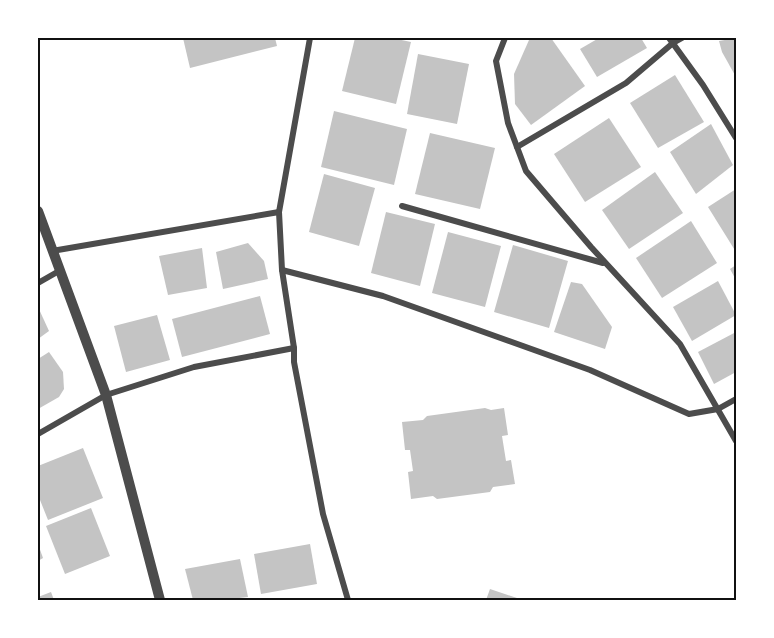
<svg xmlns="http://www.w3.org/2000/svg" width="774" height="638" font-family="Roboto,sans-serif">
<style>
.building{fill:#c4c4c4}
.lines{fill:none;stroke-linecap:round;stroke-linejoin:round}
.minor{stroke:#4c4c4c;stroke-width:6}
.tertiary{stroke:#4c4c4c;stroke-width:10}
.neatline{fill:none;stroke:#111;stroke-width:2}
</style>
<rect width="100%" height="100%" fill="#fff"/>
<g class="building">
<path d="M183,38H275L277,46L190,68Z"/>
<path d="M355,38H392L411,42L396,104L342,91Z"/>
<path d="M532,38H551L585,86L531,125L515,104L514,74L529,40Z"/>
<path d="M599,38H641L647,48L597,77L580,49Z"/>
<path d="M736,38V77L722,52L719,41Z"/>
<path d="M418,54L469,64L457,124L407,114Z"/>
<path d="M675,75L704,122L658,148L630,103Z"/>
<path d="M334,111L407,129L394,185L321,167Z"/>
<path d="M609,118L641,167L585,202L554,154Z"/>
<path d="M711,124L733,165L696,194L670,152Z"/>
<path d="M430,133L495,148L480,209L415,194Z"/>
<path d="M655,172L683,213L629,249L602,210Z"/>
<path d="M324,174L375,188L359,246L309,232Z"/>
<path d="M736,189V252L708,207Z"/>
<path d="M386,212L435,224L420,286L371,273Z"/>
<path d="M691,221L717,263L662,298L636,258Z"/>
<path d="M448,232L501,246L485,307L432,293Z"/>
<path d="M248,243L264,261L268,279L223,289L216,252Z"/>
<path d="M513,245L568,261L549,328L494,312Z"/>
<path d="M202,248L207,288L168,295L159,256Z"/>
<path d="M736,265V280L730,269Z"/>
<path d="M718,281L736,315L692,341L673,307Z"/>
<path d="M571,282L582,284L612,327L605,349L554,332Z"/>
<path d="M260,296L270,334L182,357L172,319Z"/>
<path d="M38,307L49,331L38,339Z"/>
<path d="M157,315L170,360L126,372L114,326Z"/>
<path d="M736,332V372L714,384L698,352Z"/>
<path d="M49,352L63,372L64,389L59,397L38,409V359Z"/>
<path d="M485,408L491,410L504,408L508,435L502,436L506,461L511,460L515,484L493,487L490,492L437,499L433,496L411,499L408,472L413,471L410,450H405L402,422L423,420L427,416Z"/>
<path d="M83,448L103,498L48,520L38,495V466Z"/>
<path d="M91,508L110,556L65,574L46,526Z"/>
<path d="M38,544L43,558L38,561Z"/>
<path d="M310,544L317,584L261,594L254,554Z"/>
<path d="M240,559L248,597L222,600H193L185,569Z"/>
<path d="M490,589L523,600H486Z"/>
<path d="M51,592L54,600H38V597Z"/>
</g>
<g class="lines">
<g class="minor">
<path d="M310,38L279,212L282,270L294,348V362L323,514L348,600"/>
<path d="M505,38L496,61L508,123L526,171L591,247L680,344L736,441"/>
<path d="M669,38L703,85L736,138"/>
<path d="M517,147L626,83L673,43L682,38"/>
<path d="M402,206L603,263"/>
<path d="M52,251L279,212"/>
<path d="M282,270L383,296L590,370L689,414L718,409L736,399"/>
<path d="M38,283L59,271"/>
<path d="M38,434L106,395L194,367L294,348"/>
</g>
<path class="tertiary" d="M38,211L106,395L160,600"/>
</g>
<rect width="774" height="638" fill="none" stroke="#ffffff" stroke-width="78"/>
<rect x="39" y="39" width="696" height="560" class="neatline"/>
</svg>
